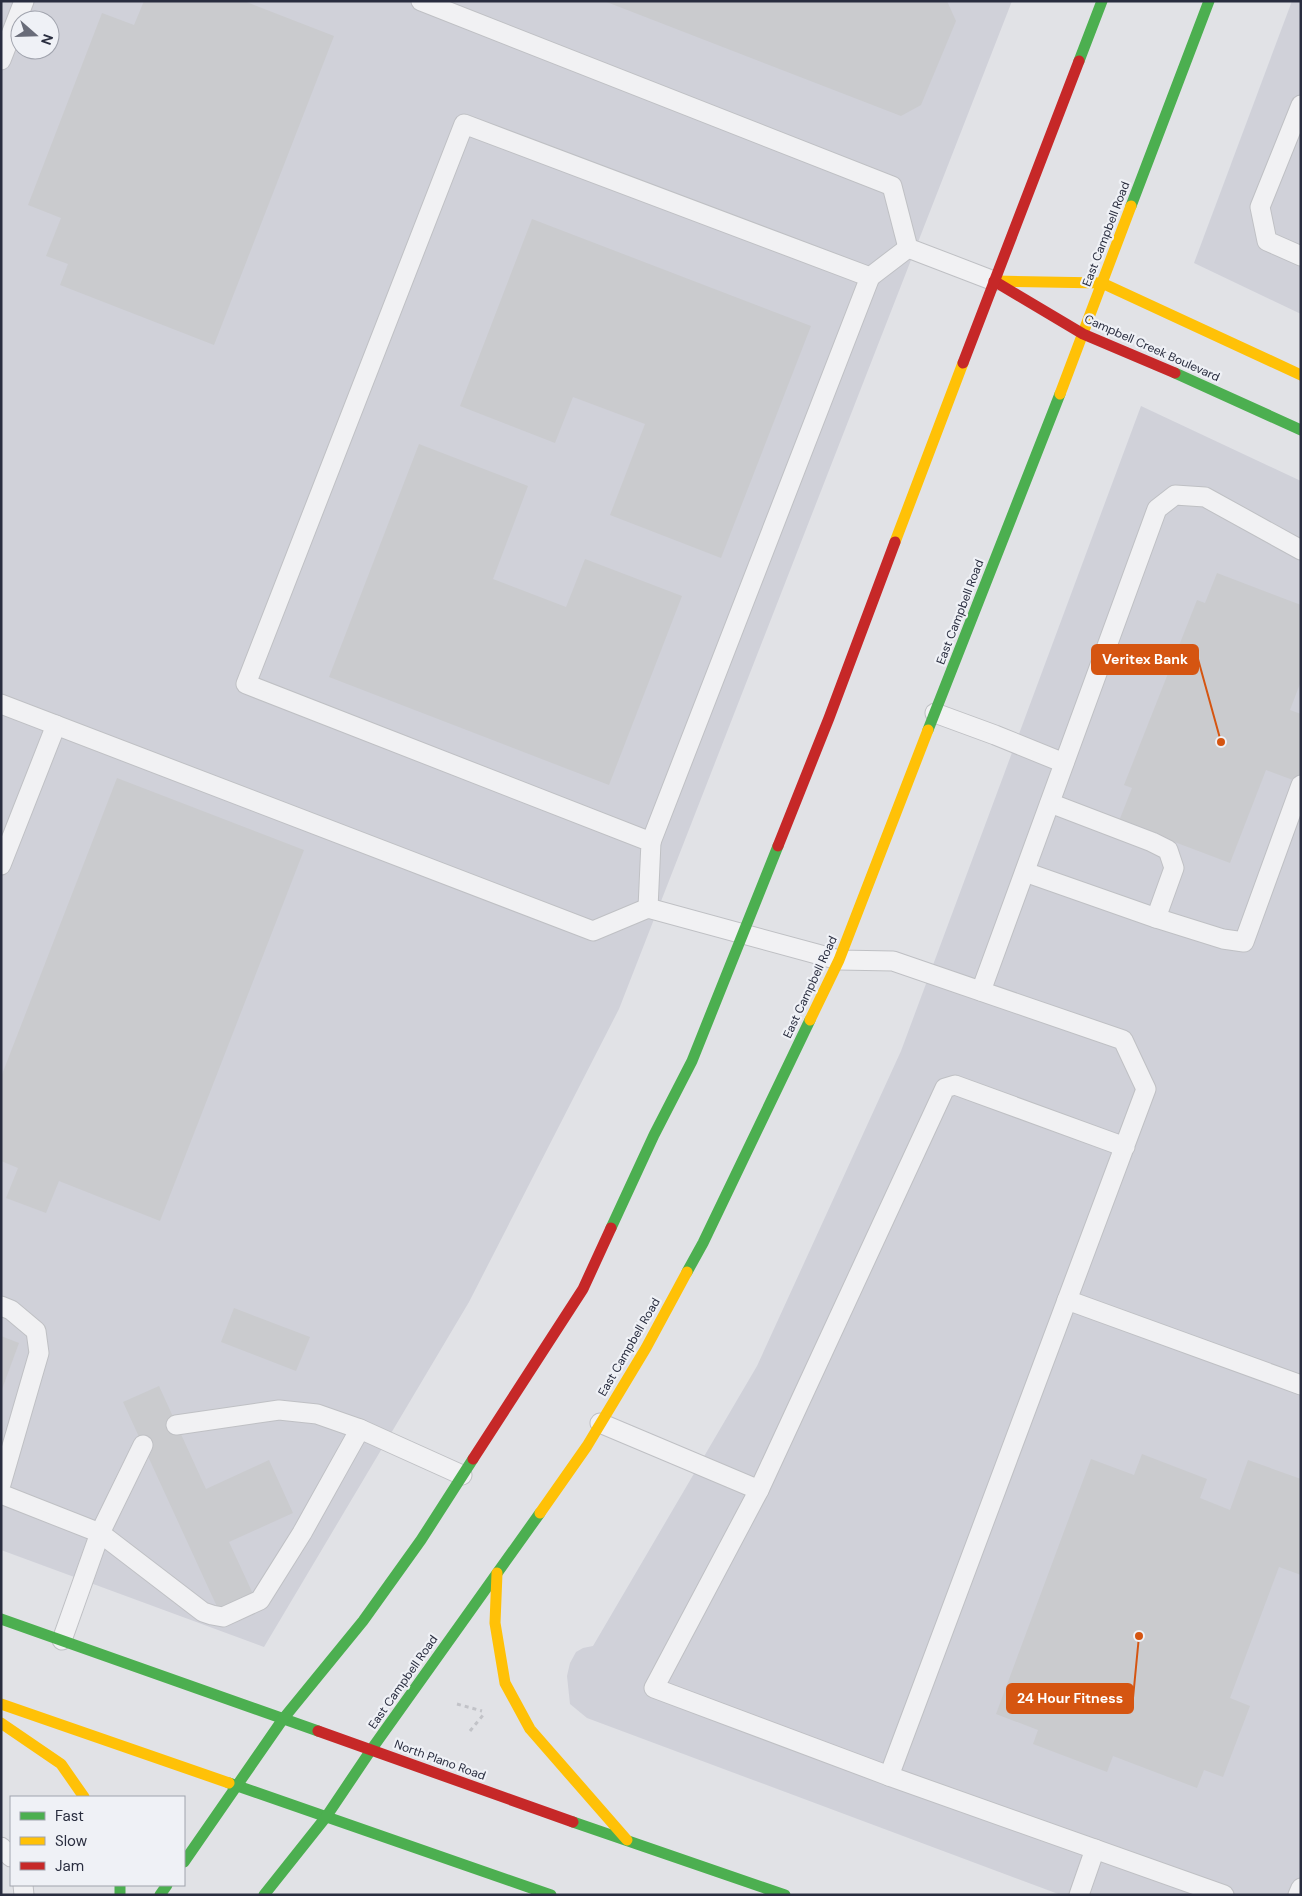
<svg xmlns="http://www.w3.org/2000/svg" width="1302" height="1896" font-family="'DM Sans',sans-serif">
<style>
.built{fill:#d0d1d9;fill-rule:evenodd}
.building{fill:#cacbce}
.lines{fill:none;stroke-linecap:round;stroke-linejoin:round}
.lane-casing{stroke:#bfc0c4;stroke-width:21}
.path{stroke:#c2c3c8;stroke-width:3;stroke-dasharray:4 4;stroke-linecap:butt}
.lane{stroke:#f1f1f3;stroke-width:19}
.fast{stroke:#4caf50;stroke-width:11}
.slow{stroke:#ffc107;stroke-width:11}
.jam{stroke:#c62828;stroke-width:11}
.labels{text-anchor:middle;stroke-width:4.5;stroke-linejoin:round;paint-order:stroke}
.street-label{font-size:12px;fill:#292d3f;stroke:#eff1f6}
.leader{fill:none;stroke:#d55511;stroke-width:2}
.callout-dot{fill:#d55511;stroke:#eff1f6;stroke-width:2}
.callout{fill:#d55511;stroke:#d55511;stroke-width:2}
.callout-label{font-size:14px;text-anchor:middle;font-weight:bold;fill:#fff}
</style>
<rect width="100%" height="100%" fill="#e1e2e6"/>
<g class="built">
<path d="M1,1H1012L619,1009L469,1302L264,1647L1,1550ZM20,20H50V50H20Z"/>
<path d="M1292,1H1301V314L1194,263Z"/>
<path d="M1141,406L1301,481V1895H1061L587,1718L570,1704L567,1676L570,1663L576,1652L583,1648L593,1646L757,1366L901,1051Z"/>
</g>
<g class="building">
<path d="M144,1H244L334,36L214,345L60,285L68,264L46,256L61,218L28,205L102,13L134,25Z"/>
<path d="M604,1H947L956,21L921,105L901,116Z"/>
<path d="M532,219L811,326L721,558L610,515L645,424L573,397L555,443L460,406Z"/>
<path d="M419,444L528,486L493,579L566,607L585,559L682,596L609,785L329,677Z"/>
<path d="M1217,573L1301,605V681L1290,710L1301,714V783L1266,770L1230,863L1119,821L1132,788L1124,785L1197,600L1205,603Z"/>
<path d="M117,778L304,850L160,1221L59,1181L46,1213L6,1198L18,1168L1,1161V1077Z"/>
<path d="M234,1308L310,1337L296,1371L221,1342Z"/>
<path d="M1,1336L19,1343L1,1392Z"/>
<path d="M159,1386L206,1489L269,1460L293,1513L229,1542L254,1596L219,1611L123,1402Z"/>
<path d="M1142,1454L1207,1479L1200,1498L1230,1510L1248,1460L1301,1479V1575L1279,1567L1230,1698L1250,1706L1223,1777L1204,1770L1197,1788L1113,1756L1107,1772L1033,1744L1038,1730L996,1714L1091,1459L1134,1475Z"/>
</g>
<g class="lines">
<defs>
<g id="lane">
<path d="M421,1L892,186L908,248L994,281"/>
<path d="M1,60L24,1"/>
<path d="M1301,105L1260,207L1267,241L1301,256"/>
<path d="M1,704L593,931L648,908L839,960L893,961L1123,1040L1146,1089L889,1776L654,1688L759,1490L945,1088L955,1085L1125,1147"/>
<path d="M935,713L995,735L1064,763"/>
<path d="M1050,803L1152,842L1168,850L1174,868L1156,918L1223,939L1244,942L1301,785"/>
<path d="M651,842L870,277"/>
<path d="M1,865L56,725"/>
<path d="M1025,872L1156,918"/>
<path d="M648,908L651,842L246,684L464,124L870,277L908,248"/>
<path d="M981,991L1157,509L1175,495L1205,497L1301,550"/>
<path d="M1067,1300L1301,1385"/>
<path d="M1,1306L11,1310L36,1331L39,1353L1,1484"/>
<path d="M600,1423L759,1490"/>
<path d="M176,1425L279,1410L317,1414L360,1429"/>
<path d="M1,1494L100,1533L203,1612L212,1615L223,1617L260,1600L302,1533L360,1429L462,1475"/>
<path d="M62,1640L100,1533L143,1445"/>
<path d="M889,1776L1224,1895"/>
<path d="M1,1847L11,1857"/>
<path d="M23,1885L24,1895"/>
<path d="M1079,1895L1095,1849"/>
<path d="M1298,1895L1301,1888"/>
</g>
</defs>
<use href="#lane" class="lane-casing"/>
<g class="path">
<path d="M457,1704L482,1711"/>
<path d="M470,1731L484,1714"/>
</g>
<use href="#lane" class="lane"/>
<g class="fast">
<path d="M1079,61L1102,1"/>
<path d="M1131,206L1209,1"/>
<path d="M1175,373L1301,430"/>
<path d="M928,730L1060,394"/>
<path d="M611,1228L654,1135L692,1061L778,846"/>
<path d="M687,1272L703,1243L810,1020"/>
<path d="M1,1619L318,1731"/>
<path d="M229,1783L551,1895"/>
<path d="M573,1822L785,1895"/>
<path d="M184,1862L283,1719L363,1621L421,1540L473,1459"/>
<path d="M120,1885V1895"/>
<path d="M160,1895L167,1885"/>
<path d="M264,1895L326,1817L371,1750L540,1513"/>
</g>
<g class="slow">
<path d="M995,281L1102,283L1301,375"/>
<path d="M1060,394L1131,206"/>
<path d="M895,542L963,363"/>
<path d="M810,1020L839,960L928,730"/>
<path d="M540,1513L587,1446L646,1348L687,1272"/>
<path d="M497,1573L495,1623L505,1683L530,1729L627,1840"/>
<path d="M1,1704L229,1783"/>
<path d="M1,1723L61,1764L84,1797"/>
</g>
<g class="jam">
<path d="M994,281L1083,334L1175,373"/>
<path d="M963,363L1079,61"/>
<path d="M778,846L829,718L895,542"/>
<path d="M473,1459L583,1289L611,1228"/>
<path d="M318,1731L573,1822"/>
</g>
</g>
<g class="labels">
<g class="street-label">
<text transform="translate(1106 234) rotate(-69)" y="4">East Campbell Road</text>
<text transform="translate(1152 348) rotate(24)" y="4">Campbell Creek Boulevard</text>
<text transform="translate(960 612) rotate(-69)" y="4">East Campbell Road</text>
<text transform="translate(810 987) rotate(-65)" y="4">East Campbell Road</text>
<text transform="translate(629 1347) rotate(-60)" y="4">East Campbell Road</text>
<text transform="translate(403 1682) rotate(-55)" y="4">East Campbell Road</text>
<text transform="translate(440 1760) rotate(20)" y="4">North Plano Road</text>
</g>
</g>
<path class="leader" d="M1221 742L1198 659M1139 1636L1133 1698"/>
<g class="callout-dot">
<circle cx="1221" cy="742" r="5"/>
<circle cx="1139" cy="1636" r="5"/>
</g>
<g class="callout">
<rect x="1092" y="645" width="106" height="29" rx="5"/>
<rect x="1007" y="1684" width="126" height="29" rx="5"/>
</g>
<g class="callout-label">
<text x="1145" y="664">Veritex Bank</text>
<text x="1070" y="1703">24 Hour Fitness</text>
</g>
<rect width="1302" height="1896" fill="none" stroke="#292d3f" stroke-width="5"/>
<rect x="10" y="1796" width="175" height="90" fill="#eff1f6" stroke="#a0a3ad"/>
<rect x="20" y="1812" width="25" height="8" fill="#4caf50" stroke="#a0a3ad"/>
<text x="55" y="1821" font-size="15" fill="#292d3f">Fast</text>
<rect x="20" y="1837" width="25" height="8" fill="#ffc107" stroke="#a0a3ad"/>
<text x="55" y="1846" font-size="15" fill="#292d3f">Slow</text>
<rect x="20" y="1862" width="25" height="8" fill="#c62828" stroke="#a0a3ad"/>
<text x="55" y="1871" font-size="15" fill="#292d3f">Jam</text>
<g transform="translate(35 35) rotate(110)"><circle r="24" fill="#eff1f6" stroke="#a0a3ad"/>
<path d="M0-4L9 19L0 12L-9 19Z" fill="#696c79"/>
<text y="-8" font-size="14" font-weight="bold" text-anchor="middle" fill="#292d3f">N</text>
</g>
</svg>
